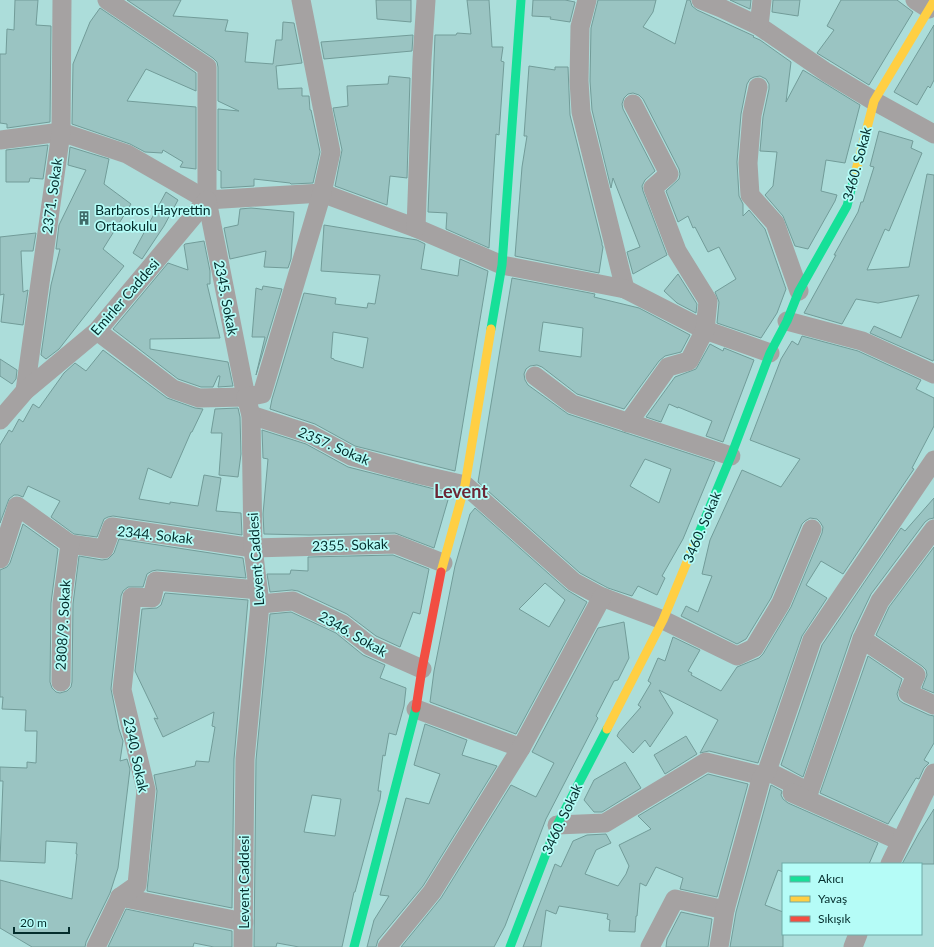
<svg xmlns="http://www.w3.org/2000/svg" width="934" height="947" font-family="Lato,sans-serif">
<style>
.building{fill:#9ac4c2;stroke:#729c99;fill-rule:evenodd}
.lines{fill:none;stroke-linecap:round;stroke-linejoin:round}
.street{stroke:#a5a2a2;stroke-width:19}
.fast{stroke:#16e098;stroke-width:9}
.slow{stroke:#ffcf43;stroke-width:9}
.jam{stroke:#f24e42;stroke-width:9}
.labels{text-anchor:middle;stroke-width:3.5;stroke-linejoin:round;paint-order:stroke}
.street-label{font-size:14px;fill:#042d2c;stroke:#b5fcf7}
.poi-label{font-size:14px;fill:#042d2c;stroke:#b5fcf7;text-anchor:start}
.district-label{font-size:18px;font-weight:bold;fill:#6c2735;stroke:#b5fcf7}
</style>
<rect width="100%" height="100%" fill="#acddda"/>
<g class="building">
<path d="M15,0H38L36,25L51,26L50,122L7,128V124L0,123V54H6L7,29L14,30Z"/>
<path d="M127,0H181L173,16L228,20L225,31L248,33L245,62L273,64L276,40H282L283,22L294,23L302,63L276,66L278,89L302,88V96H309L310,110H311L320,152L313,183L291,184L290,183L254,179V186L221,188V171L218,170V109L239,111L218,101V67L217,62L213,58Z"/>
<path d="M376,0H411V22L377,19Z"/>
<path d="M467,0H489L492,47H503L501,61L504,62L499,135L496,134L489,248L446,229L447,213L428,212L435,35H456L457,33L471,34Z"/>
<path d="M533,0H565L575,2L570,22L550,19L551,17L532,16Z"/>
<path d="M598,0H656L653,12L643,27L675,44L687,0H690L692,6L697,10L754,36L753,37L760,40L791,62L786,102L803,70L860,105L845,163L826,160L821,191L837,195L835,201L808,249L795,246L783,216L765,195L773,186L777,152L760,151L763,117L769,89V84L766,79L760,76L754,77L750,79L747,84L741,114L737,162L739,196L743,204V216L749,210L765,229L786,289L777,313L761,338L717,323L719,302L715,292L736,279L719,247L708,252L695,227L693,228L688,216L678,222L666,191L679,179L680,174L679,169L643,99L639,95L633,93L628,94L624,98L622,104L623,109L655,171L645,180L642,186L643,191L667,255L633,274L627,252L640,247L613,178L611,188L592,110L590,81L591,28Z"/>
<path d="M730,0H751L750,9Z"/>
<path d="M773,0H800L798,16L772,12Z"/>
<path d="M841,0H897L913,12L869,85L817,53L834,30L827,26Z"/>
<path d="M100,8L196,73V91L146,69L127,101L196,107V169L180,167L183,162L163,150L162,153L145,152L130,144L72,124L73,64L90,22Z"/>
<path d="M934,25V80L930,88L928,86L917,105L894,92Z"/>
<path d="M413,35L412,51L324,59L321,42Z"/>
<path d="M529,66L555,70V67H568L570,115L602,243V245L603,247L599,273L515,256L522,167L527,136H524Z"/>
<path d="M389,76L410,78L407,178L390,176L387,205L335,186L342,150L333,108L348,106L347,86L388,84Z"/>
<path d="M879,131L913,141L911,148L922,153L889,231L885,229L867,270L909,267L927,174L934,175V359L933,361L870,333L874,326L901,338L919,295L878,303L856,299L842,324L804,313L836,255H834L858,212L861,202H863L874,167L870,166Z"/>
<path d="M48,145L43,179L30,178L29,182H6V150Z"/>
<path d="M70,147L109,159L104,184L131,204L103,249L124,266L59,349L46,359L41,355L51,285L60,249H56L59,225L86,170L68,165Z"/>
<path d="M166,192L178,200L164,226L142,259L133,253Z"/>
<path d="M251,208L294,212L291,259L288,268L264,267L266,251L230,259L224,228L238,225L240,209Z"/>
<path d="M324,225L417,240L425,244L421,269L458,276L460,259L488,271L455,471L355,446L315,424L270,409L272,399L304,293L336,298L335,304L367,308L368,303L375,304L380,275L321,271ZM333,332L368,338L363,368L334,360V359L331,358Z"/>
<path d="M36,233L33,251H21L23,292L28,290L23,325L1,322L4,294L0,295V237Z"/>
<path d="M204,241L210,271V284H207L220,338L150,339V349L228,362L233,386L218,387L220,376H218L213,387H201L178,379L113,329L168,263L188,270L184,245L185,244Z"/>
<path d="M678,274L697,304L696,313L677,303L664,291Z"/>
<path d="M512,278L595,294L594,297L639,308L690,335L681,352L665,356L659,361L624,409L577,394L542,367L537,365L530,366L526,369L524,374L525,380L528,385L568,414L715,462L683,539L662,576L665,578L657,595L638,586L632,596L608,588L580,573L478,482ZM543,322L583,328L581,357L539,351ZM645,459L671,469L659,503L630,486Z"/>
<path d="M263,286L282,289L256,375L265,337H252L256,288L262,290Z"/>
<path d="M802,336L858,351L921,380L916,389L934,398V426L912,468L914,469L843,574L821,561L806,585L827,598L802,636L758,763L709,751L700,753L718,720L659,690L673,713L650,747L645,740L633,753L617,736L619,732L641,707L638,705L651,683L648,681L658,658L665,661L673,637L700,650L688,671L692,673L691,675L721,691L737,667L759,658L763,654L791,607L822,533L823,527L820,522L817,519L810,518L805,521L802,524L771,598L746,639L737,644L681,616L686,606L698,612L712,576L702,574L710,540L742,470L781,487L800,459L750,440L781,359L792,341L798,345Z"/>
<path d="M710,344L723,351L724,348L754,360L723,442L706,436L712,421L678,407V408L669,404L661,422L646,417L675,377L696,369Z"/>
<path d="M103,350L167,398L195,408L203,409L192,432H191L171,478L148,468L139,499L170,504V502L198,506L204,475L221,478L216,511L241,513L242,535L113,516L108,517L104,519L97,537L74,534L51,517L60,501L28,486L23,497L18,495H14L9,499L0,523V445L9,430L12,432L19,419L23,422L33,404L39,408L64,373L75,363L86,371Z"/>
<path d="M0,359L17,370L16,379L12,384L0,376Z"/>
<path d="M238,408L240,417L241,454L238,477L219,475L222,433H211L215,409Z"/>
<path d="M262,430L306,444L348,467L450,493L434,548L395,533L309,535L264,534L263,514L268,459L263,458Z"/>
<path d="M934,498V518L929,519L925,522L871,594L852,634L803,777L781,765L822,645L901,528L905,531Z"/>
<path d="M475,508L567,590L587,602L516,734L430,702L434,671L455,566L470,514ZM545,583L565,600L549,627L519,609Z"/>
<path d="M23,524L58,549L51,603L50,682L52,688L56,692L60,693L67,691L71,687L72,682L73,604L79,556L102,560L108,559L114,553L119,539L243,558L246,578L157,570L152,571L147,574L143,587H128L123,591L121,596L111,689L119,729L123,741L120,761L127,759L130,769L118,868L110,893L86,942L85,947H32L0,928V880L72,899L77,854H76L77,843L46,841L45,863L0,861L3,781H0V767L27,768V762L36,763L37,731H25L26,710L2,709L3,697H0V570L7,567L10,563Z"/>
<path d="M934,547V693L922,688L927,675L926,670L922,666L876,635L889,607Z"/>
<path d="M393,555L429,569L420,614L413,612L400,647L376,636L347,614L298,591L292,590L270,592L267,574H290L291,570L308,571V557Z"/>
<path d="M165,593L248,600L234,759L232,908L147,891L157,791L154,775L195,766L196,761L209,762L215,727L212,726L214,712L163,737L154,718L158,719L135,671L142,609L157,608L161,605Z"/>
<path d="M291,612L336,633L363,655L385,665L380,678L406,688L404,706L396,735L389,733L385,756L383,755L378,791H381L380,799L355,892H354L342,947H299L277,943L276,947H254L256,760L270,614ZM312,795L341,799L335,836L304,832Z"/>
<path d="M624,622L629,658L618,680L614,681L596,716L598,718L546,819L505,926L494,947H401L441,898L511,785L536,797L554,763L532,752L598,628Z"/>
<path d="M868,656L902,679L897,694L899,700L903,703L929,715L934,716V743L924,760L929,763L924,768L919,779L916,778L888,824L820,793Z"/>
<path d="M425,724L467,740L462,755L497,766L423,886L378,940L376,947H367L374,920L389,896L380,895L406,798L429,804L440,774L414,765Z"/>
<path d="M686,736L697,754L665,774L654,755Z"/>
<path d="M625,762L641,788L602,812H594L584,800L594,780Z"/>
<path d="M708,774L748,784L717,897L680,889L683,878L656,867L646,886L640,883L637,916H636L635,932L609,931L610,920L607,919L608,914L559,906L556,914L546,910L541,947H523L555,864L561,867L573,841L587,835L606,834L611,843L596,850L585,874L618,886L626,874L629,866L619,845L651,829L638,816Z"/>
<path d="M771,785L782,791L781,795L783,799L788,803L878,843L869,864H783V872L778,870L765,905L783,912V947H730L736,912Z"/>
<path d="M934,809V864H902L919,833Z"/>
<path d="M126,909L232,931V947H214L194,943L193,947H108Z"/>
<path d="M681,912L712,919L708,947H666L667,939Z"/>
</g>
<g class="lines">
<g class="street">
<path d="M587,0L580,27L579,81L581,112L625,289"/>
<path d="M701,0L721,8L759,26L826,72L874,101L934,134"/>
<path d="M915,0L929,9"/>
<path d="M759,26L762,0"/>
<path d="M758,87L752,115L748,163L750,195L775,223L799,291"/>
<path d="M0,140L61,132L127,154L207,200L322,193L416,228L502,265L625,289L705,330L770,353"/>
<path d="M416,228L422,60L426,0"/>
<path d="M787,321L862,341L934,374"/>
<path d="M97,331L173,389L199,398L246,397L207,200V67L107,0"/>
<path d="M535,376L572,404L731,456"/>
<path d="M25,391L61,132L62,0"/>
<path d="M251,415L310,434L351,456L417,474L465,485L574,582L602,597L663,620L737,656L754,648L781,603L812,529"/>
<path d="M0,420L25,391L97,331L207,200"/>
<path d="M628,423L668,367L689,361L705,330L708,301L677,251L653,188L669,174L633,104"/>
<path d="M70,544L104,549L112,527L253,548L395,544L443,563"/>
<path d="M0,559L17,506L70,544L62,603L61,682"/>
<path d="M260,604L293,601L342,624L370,646L422,669"/>
<path d="M862,639L916,675L908,693L934,705"/>
<path d="M416,709L521,748"/>
<path d="M767,771L809,792L862,639L880,601L934,529"/>
<path d="M792,793L900,841"/>
<path d="M557,825L605,823L706,762L763,776"/>
<path d="M890,864L934,773"/>
<path d="M120,897L244,922"/>
<path d="M96,947L120,897L137,885L146,790L122,690L132,597L152,598L156,581L258,590"/>
<path d="M243,947L245,759L260,604L253,548L251,415L246,397L262,394L322,193L331,152L301,0"/>
<path d="M387,947L432,892L521,748L602,597"/>
<path d="M650,947L675,899L725,910"/>
<path d="M719,947L725,910L761,779L767,771L812,640L934,460"/>
<path d="M853,947L858,934"/>
</g>
<g class="fast">
<path d="M491,329L502,265L521,0"/>
<path d="M696,540L731,456L770,353L787,321L799,291L847,206L855,174"/>
<path d="M354,947L416,708"/>
<path d="M510,947L557,825L607,729"/>
</g>
<g class="slow">
<path d="M855,174L874,101L934,1"/>
<path d="M441,572L465,485L491,329"/>
<path d="M607,729L663,620L696,540"/>
</g>
<path class="jam" d="M416,708L422,669L441,572"/>
</g>
<defs>
<symbol id="building-bare" viewBox="-9 -9 18 18"><path d="M-4-6H4V6H1V3H-1V6H-4ZM-2.5-4.3h1.7v1.8h-1.7ZM.8-4.3h1.7v1.8H.8ZM-2.5-1h1.7V.8h-1.7ZM.8-1h1.7V.8H.8Z" fill="#3f6b69" stroke="#b5fcf7" stroke-width="2.5" paint-order="stroke"/></symbol>
</defs>
<g fill-rule="evenodd">
<use href="#building-bare" x="74" y="208" width="20" height="20"/>
</g>
<g class="labels">
<g class="street-label">
<text transform="translate(857 164) rotate(-75)" y="5">3460. Sokak</text>
<text transform="translate(52 196) rotate(-82)" y="5">2371. Sokak</text>
<text transform="translate(125 297) rotate(-49)" y="5">Emirler Caddesi</text>
<text transform="translate(226 298) rotate(79)" y="5">2345. Sokak</text>
<text transform="translate(334 446) rotate(23)" y="5">2357. Sokak</text>
<text transform="translate(702 527) rotate(-67)" y="5">3460. Sokak</text>
<text transform="translate(155 535) rotate(6)" y="5">2344. Sokak</text>
<text transform="translate(350 545) rotate(-2)" y="5">2355. Sokak</text>
<text transform="translate(256 559) rotate(-94)" y="5">Levent Caddesi</text>
<text transform="translate(63 625) rotate(-87)" y="5">2808/9. Sokak</text>
<text transform="translate(353 634) rotate(30)" y="5">2346. Sokak</text>
<text transform="translate(136 755) rotate(78)" y="5">2340. Sokak</text>
<text transform="translate(562 819) rotate(-65)" y="5">3460. Sokak</text>
<text transform="translate(244 882) rotate(-90)" y="5">Levent Caddesi</text>
</g>
<g class="poi-label">
<text x="95" y="215">Barbaros Hayrettin<tspan x="95" dy="16">Ortaokulu</tspan></text>
</g>
<g class="district-label">
<text x="461" y="498">Levent</text>
</g>
</g>
<rect x="782" y="863" width="140" height="72" fill="#b5fcf7" stroke="#6ea9a6"/>
<rect x="790" y="876" width="20" height="6" fill="#16e098" stroke="#6ea9a6"/>
<text x="818" y="883" font-size="12" fill="#042d2c">Akıcı</text>
<rect x="790" y="896" width="20" height="6" fill="#ffcf43" stroke="#6ea9a6"/>
<text x="818" y="903" font-size="12" fill="#042d2c">Yavaş</text>
<rect x="790" y="916" width="20" height="6" fill="#f24e42" stroke="#6ea9a6"/>
<text x="818" y="923" font-size="12" fill="#042d2c">Sıkışık</text>
<path d="M14 927v6h55v-6" fill="none" stroke="#042d2c" stroke-width="2"/>
<text x="20" y="927" font-size="12" fill="#042d2c" stroke="#b5fcf7" stroke-width="3" paint-order="stroke">20 m</text>
</svg>
